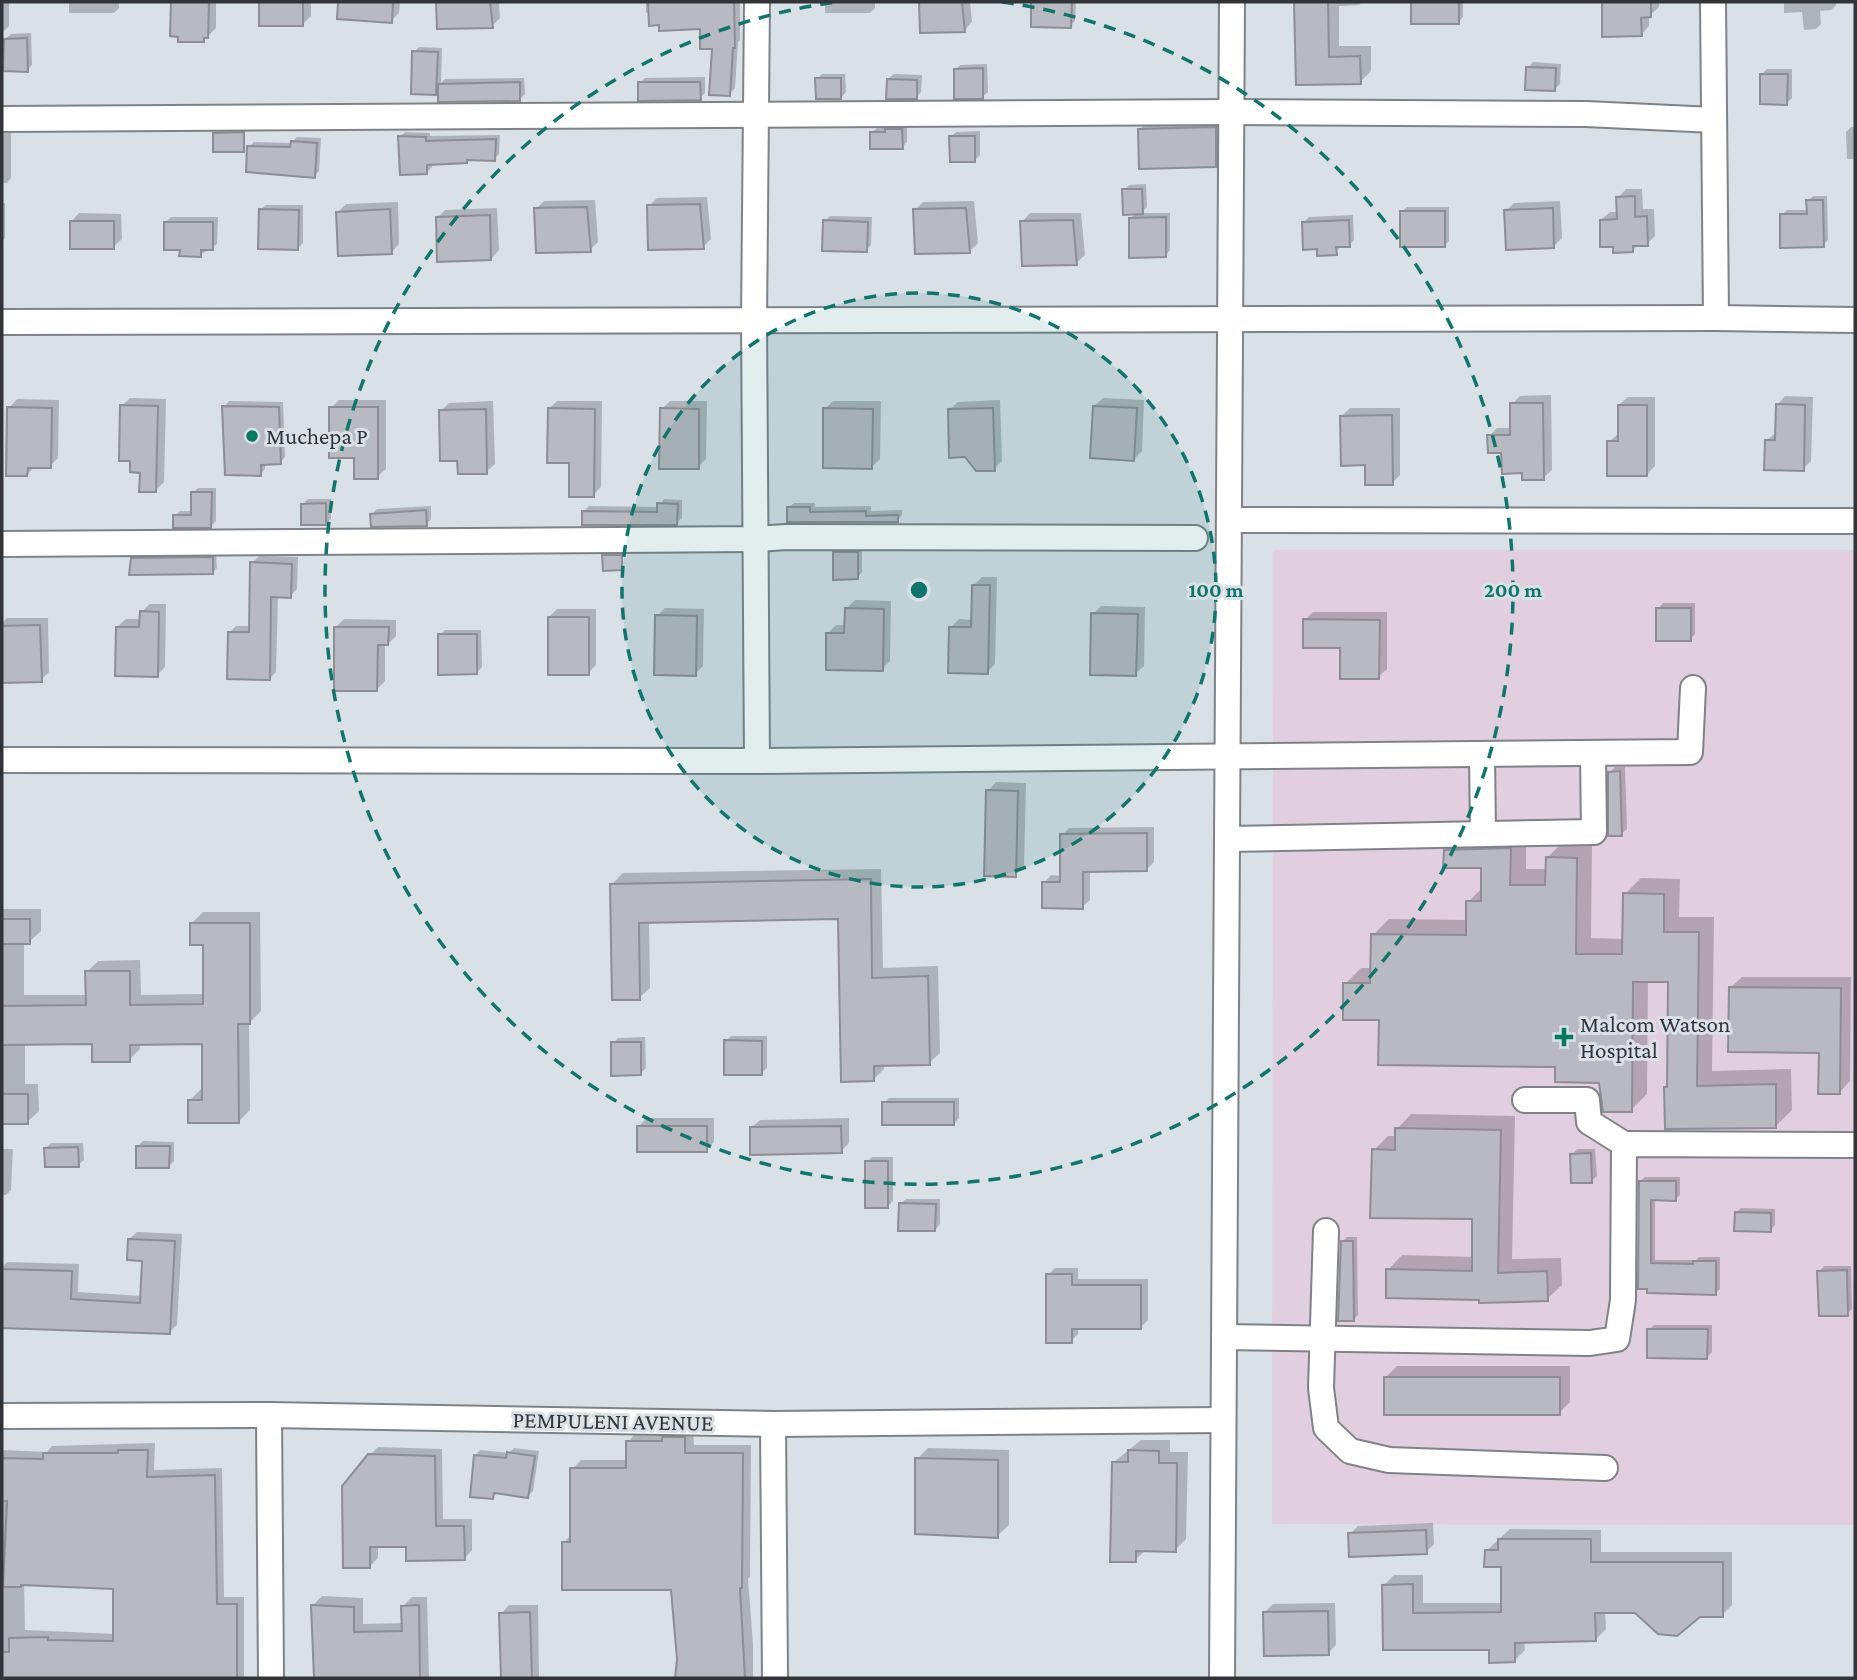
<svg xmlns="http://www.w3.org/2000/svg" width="1857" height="1680" font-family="'Crimson Pro',serif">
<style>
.medical{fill:#e1cede}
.shadow{fill:#0003;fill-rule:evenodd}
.building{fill:#b9b9c1;stroke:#8e8d94;stroke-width:2}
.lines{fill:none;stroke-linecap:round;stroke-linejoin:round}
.minor-casing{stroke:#7d8388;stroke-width:28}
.minor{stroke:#fff;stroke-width:24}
.ring{fill:none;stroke:#0f766e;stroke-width:3.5;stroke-dasharray:12 9}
.poi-dot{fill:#047b59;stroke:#d9e0e6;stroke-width:2.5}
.labels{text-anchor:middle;stroke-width:6;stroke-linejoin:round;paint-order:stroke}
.poi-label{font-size:23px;fill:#323437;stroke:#d9e0e6;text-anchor:start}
.street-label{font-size:23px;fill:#323437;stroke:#d9e0e6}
.centre{fill:#0f766e;stroke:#d9e0e6;stroke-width:3.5}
.ring-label{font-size:21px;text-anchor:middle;font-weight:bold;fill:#0f766e;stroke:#d9e0e6;stroke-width:6;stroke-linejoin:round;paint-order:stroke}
</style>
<rect width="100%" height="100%" fill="#d9e0e6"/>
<path class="medical" d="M1273,550H1855V1525L1272,1524Z"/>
<g class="shadow">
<path d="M2,2H9V26L2,33Z"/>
<path d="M69,2H119V8L114,13H69Z"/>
<path d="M173,2H216V28L203,41L172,35Z"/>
<path d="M261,2H311V16L302,25L260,24Z"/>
<path d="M340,2H400L399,13L391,21L339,18Z"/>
<path d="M438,2H499L500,18L492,26L439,27Z"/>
<path d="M646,2H740V40L738,42L735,88L729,94L714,47L701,27L660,24L650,12L646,13Z"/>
<path d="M825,2H875V8L870,13H825Z"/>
<path d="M921,2H970L972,22L964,31L922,32Z"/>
<path d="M1033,2H1076L1075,21L1070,26L1032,25Z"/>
<path d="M1296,2H1362L1359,5L1339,6V46H1371V71L1360,82L1297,83Z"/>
<path d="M1413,2H1463V17L1458,22H1413Z"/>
<path d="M1603,2H1659V7L1649,16V26L1641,35H1604Z"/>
<path d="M1784,2H1836V5L1831,10L1820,11L1821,24L1816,29L1804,30L1802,12L1784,13Z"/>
<path d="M31,33L32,65L27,70L5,39L11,34Z"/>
<path d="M419,47L442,48L441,83L445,79L524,78L525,94L520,99L440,89L436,93L414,52Z"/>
<path d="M1533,62L1561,64L1560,84L1554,90L1528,68Z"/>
<path d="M987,64L988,92L982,97L955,70L960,65Z"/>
<path d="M1767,69H1792V98L1787,103L1762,74Z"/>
<path d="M822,74H845L846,92L841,98L817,79Z"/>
<path d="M894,74L922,75L921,92L916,97L888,79Z"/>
<path d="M705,77V93L700,98L640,83L645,78Z"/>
<path d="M1224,120V157L1215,165L1140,129L1148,121Z"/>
<path d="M907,124V142L902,147L871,133L877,128Z"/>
<path d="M1851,127H1855V159H1847L1846,132Z"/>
<path d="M2,130H11V178L7,183H2Z"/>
<path d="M217,131H245V149L243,151L215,133Z"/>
<path d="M980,131V155L975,160L951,137L956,132Z"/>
<path d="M405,132L430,133V136L500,135L499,154L494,159H469L466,161L432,163V167L427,172L400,137Z"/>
<path d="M297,137L321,138L319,171L314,176L249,147L254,142L291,143Z"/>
<path d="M1146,184L1147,207L1141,213H1170V250L1165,256L1130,218L1136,213L1124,190L1129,185Z"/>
<path d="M1626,189H1642L1643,209H1654L1655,236L1647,244H1639L1632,251L1614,245L1601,220L1610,212H1618V198Z"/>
<path d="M1813,196H1827L1828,240L1823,245L1782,215L1787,210H1808V201Z"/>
<path d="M707,197L711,239L703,247L649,206L657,198Z"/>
<path d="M595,200L598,242L590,250L536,209L544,201Z"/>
<path d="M974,201L978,243L970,251L915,210L923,202Z"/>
<path d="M1560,201L1562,238L1554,246L1506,211L1514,203Z"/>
<path d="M398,202L399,244L391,253L338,212L346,204Z"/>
<path d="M2,203H5V238L2,242Z"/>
<path d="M266,205H303V243L298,248L260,210Z"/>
<path d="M1407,207H1449V241L1444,246L1402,212Z"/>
<path d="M497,208L499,250L491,259L437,218L445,210Z"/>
<path d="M79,213L121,214L122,239L113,247L71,222Z"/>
<path d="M1030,213H1081L1085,255L1076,263L1022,222Z"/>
<path d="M1353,215L1354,240L1349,245H1341L1336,253L1319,248L1304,222L1309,217Z"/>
<path d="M830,216L872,217L871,245L866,250L825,221Z"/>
<path d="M171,217H218L217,244L200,255L181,248L166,222Z"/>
<path d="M1551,395L1552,470L1543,478L1524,471L1489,436L1497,428H1512V404L1520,396Z"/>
<path d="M1785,396L1813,397L1811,461L1803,469L1767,440L1777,432V405Z"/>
<path d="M1628,397H1655V466L1646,475L1609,442L1619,433V405Z"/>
<path d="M130,398L166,399L164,482L156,490L132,460L122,406Z"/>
<path d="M1103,398L1144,400L1142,451L1134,459L1094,406Z"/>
<path d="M17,399L59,400L58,458L50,466H35L27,475L9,408Z"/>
<path d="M339,400H386V469L377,477L356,456L331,408Z"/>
<path d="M1000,400L1002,461L994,469L949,410L958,402Z"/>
<path d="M229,401L283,402L285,457L280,463H265V469L260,474L224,407Z"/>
<path d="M493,401L495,464L486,472L441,411L449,403Z"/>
<path d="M557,401H602L601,487L593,495L549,409Z"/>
<path d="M670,401H707L706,459L698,467L662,409Z"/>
<path d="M833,401H881L880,459L872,467L825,409Z"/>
<path d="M1350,408H1400V475L1392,483L1367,464L1342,416Z"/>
<path d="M198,488H216V521L211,526L175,516L180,511H192L193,493Z"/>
<path d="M308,499H331V519L325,524L303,504Z"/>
<path d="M664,499L682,500V518L676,523L584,511L589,506L659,507Z"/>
<path d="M794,503H815V507L871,506V511L902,510V515L897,521L789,520L788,508Z"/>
<path d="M431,506V519L426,525L372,514L377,509Z"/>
<path d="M840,548H862V572L857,578L835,553Z"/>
<path d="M623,553V566L621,568L604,556L606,554Z"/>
<path d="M137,554H216L217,568L212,573L133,559Z"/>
<path d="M259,556L298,557L297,589L290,596H278L276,672L269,679L229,633L236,626H251L252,563Z"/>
<path d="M982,577H997L995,664L987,672L950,628L959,619L973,620L974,585Z"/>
<path d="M855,600L891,601L890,661L882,669L828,633L836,625H846L847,608Z"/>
<path d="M1663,603H1695V634L1690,640L1658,609Z"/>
<path d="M150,604H166L165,667L157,675L117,627L126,619H141V612Z"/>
<path d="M1101,606L1145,607L1144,666L1135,674L1093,614Z"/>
<path d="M665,608L704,609L703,666L695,674L657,616Z"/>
<path d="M557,609H596V665L588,673L549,617Z"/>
<path d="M1313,612H1387V669L1378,677L1305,620Z"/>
<path d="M7,618H48L49,672L41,680L2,682V623Z"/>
<path d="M344,619L396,620V636L388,644L385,643V681L377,689L336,627Z"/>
<path d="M445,630H481L482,667L477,672L440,635Z"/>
<path d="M1615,767H1625L1627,829L1621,834L1610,773Z"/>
<path d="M996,782L1026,783L1024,867L1015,875L988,791Z"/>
<path d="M1154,827V862L1147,869L1090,870V900L1082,907L1044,883L1051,875L1062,876V835L1069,828Z"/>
<path d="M1526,833V869H1547V858L1564,841L1592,842L1591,938L1624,939L1625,894L1641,878L1680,879L1679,917H1714L1712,1071L1791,1069L1792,1110L1776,1126L1666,1088L1668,1085L1670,981L1648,980L1647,1094L1631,1110L1601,1081L1557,1065L1381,1018L1345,984L1361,968H1372L1373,935L1389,919L1468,920V902L1483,887V867L1445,850L1462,834Z"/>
<path d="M881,869L883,968L938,966L940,1053L929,1063L884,1064V1069L873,1080L840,918L649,921L650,988L639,998L612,884L623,873Z"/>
<path d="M2,909H41V931L29,942H24V995H87V972L98,961L140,960L141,995L205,994V943L191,924L203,912H260L261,1011L249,1023L250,1110L239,1121L190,1100L201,1089H204V1042L140,1043V1049L129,1060L94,1042L25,1043V1084H38L39,1111L27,1122H2Z"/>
<path d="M1742,977H1851L1850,1081L1839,1093L1821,1052L1730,988Z"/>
<path d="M731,1036H767V1068L761,1073L726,1041Z"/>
<path d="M645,1037L646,1068L640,1074L613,1043L618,1038Z"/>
<path d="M889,1098H959V1118L954,1124L884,1103Z"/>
<path d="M1411,1114L1515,1116L1512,1259L1561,1258L1562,1285L1547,1299H1481L1388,1270L1402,1255L1474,1257V1218L1374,1150L1388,1136H1397V1129Z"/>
<path d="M647,1118H714V1142L706,1150L639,1126Z"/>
<path d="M849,1118V1143L841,1151L751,1128L760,1120Z"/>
<path d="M143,1141L174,1142V1161L169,1166L138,1146Z"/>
<path d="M51,1143H83L84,1160L78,1165L46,1148Z"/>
<path d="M2,1149H13L11,1190L6,1195H2Z"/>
<path d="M1577,1149H1595L1597,1176L1591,1181L1572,1155Z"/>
<path d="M872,1157H893V1201L888,1206L867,1162Z"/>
<path d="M1645,1177H1680V1195L1675,1199H1655V1260H1696L1699,1257H1720V1289L1715,1293L1649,1291L1640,1181Z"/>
<path d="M906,1199H940V1224L935,1230L900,1204Z"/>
<path d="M1741,1208L1775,1209V1225L1770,1230L1736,1213Z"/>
<path d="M137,1232L182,1234L177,1325L169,1332L2,1326V1267L7,1262L79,1264L78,1292L142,1296L144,1259L129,1239Z"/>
<path d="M1347,1237H1357L1358,1315L1353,1320L1342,1242Z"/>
<path d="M1824,1266H1851L1852,1309L1847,1314L1819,1272Z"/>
<path d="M1055,1268H1078V1279H1148V1320L1141,1327H1078V1334L1071,1341L1048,1275Z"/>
<path d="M1654,1325H1712V1352L1707,1357L1649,1330Z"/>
<path d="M1397,1366H1570V1402L1559,1413L1385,1378Z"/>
<path d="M693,1429L694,1445H751L750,1577L748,1579L753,1644V1678H678L672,1589L564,1542L572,1534V1469L581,1460H628V1442L636,1433Z"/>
<path d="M1141,1440H1170V1452H1188L1186,1539L1175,1550H1146L1135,1560L1114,1462Z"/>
<path d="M155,1443L154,1470L222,1468L224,1597H244V1678H2V1450L47,1452L52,1446ZM24,1583L115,1587V1634L25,1630Z"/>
<path d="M378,1447L442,1449L443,1519H472V1550L464,1559L408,1546H378V1558L370,1566L369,1456Z"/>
<path d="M514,1448L539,1451L533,1491L528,1496L498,1492L493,1497L475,1456L480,1450L509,1453Z"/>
<path d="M928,1448L1009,1450V1525L997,1536L917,1459Z"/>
<path d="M1433,1523L1434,1544L1426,1552L1350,1534L1358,1526Z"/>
<path d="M1510,1529L1601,1530V1552H1732V1605L1722,1615L1605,1611L1606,1629L1595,1640L1524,1641L1525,1650L1514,1661L1491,1648L1384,1649V1585L1394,1575H1423V1603H1502V1565L1486,1551Z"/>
<path d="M322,1596L363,1598V1624L403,1623V1606L412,1597H427L429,1678H316L313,1605Z"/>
<path d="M1335,1603L1336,1645L1328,1653L1265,1612L1273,1604Z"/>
<path d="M509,1605H538L539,1678H502L501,1614Z"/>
</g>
<g class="building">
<path d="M171,2H209L208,38H204V42H178V37L170,36Z"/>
<rect x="259" y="2" width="44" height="24"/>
<path d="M338,2H393L392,23L337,19Z"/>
<path d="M436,2H490L493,28L437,29Z"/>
<path d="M648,2H734L735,48H733L730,96L709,95L712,49H700V29L659,31V25L649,26Z"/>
<path d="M919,2H962L965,32L920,33Z"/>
<path d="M1031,2H1072L1071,28L1031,27Z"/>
<path d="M1294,2H1328L1329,57L1360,56L1361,84L1296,85Z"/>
<rect x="1411" y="2" width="48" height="22"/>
<path d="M1602,2H1651V17L1641,18L1642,36L1602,37Z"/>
<path d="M27,38L28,72L3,71L4,39Z"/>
<path d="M412,51L438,52L436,95L411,94Z"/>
<path d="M1526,67L1556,68L1555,91L1525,90Z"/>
<path d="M983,68V99H954V69Z"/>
<path d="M1760,74H1788L1787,105L1760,104Z"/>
<path d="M815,78H841V99H816Z"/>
<path d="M887,79L917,80V99H886Z"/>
<path d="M520,82V101L438,102V84Z"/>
<path d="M638,82H700L701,100L638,101Z"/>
<path d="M1216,127V167L1139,169L1138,129Z"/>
<path d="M885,129H902L903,149H870V132H885Z"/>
<path d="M244,132V152H213V133Z"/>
<path d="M398,136L426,137V141L496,139L495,161L467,160V163L427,165V174L400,175Z"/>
<path d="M949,136H975V162H950Z"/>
<path d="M291,141L317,143L315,178L246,172L247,146L290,147Z"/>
<path d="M1122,189H1142L1143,214L1123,215Z"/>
<path d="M1635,196V217L1647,216L1648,246H1633V252L1613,253V247H1600V220L1617,219L1616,197Z"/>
<path d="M1806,200H1823L1824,247L1780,248V214H1807Z"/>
<path d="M700,204L704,249L648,250L647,205Z"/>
<path d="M587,207L591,252L536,253L534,208Z"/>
<path d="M966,208L970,253L915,254L913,209Z"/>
<path d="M1553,208L1554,248L1506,250L1504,210Z"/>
<path d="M259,209L299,210L298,250L258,249Z"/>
<path d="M390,209L392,254L338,256L336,212Z"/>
<rect x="1400" y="211" width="45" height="36"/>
<path d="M490,215L491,260L437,262L436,217Z"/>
<path d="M1166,217V257L1129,258V218Z"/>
<path d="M823,220L868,222L867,252L822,251Z"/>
<path d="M1073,220L1077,265L1022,266L1020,221Z"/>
<path d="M1349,220L1350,247H1336L1337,255L1317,256V249L1303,250L1302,222Z"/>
<rect x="70" y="221" width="44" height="28"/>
<path d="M164,222H213V250H201V257L179,256L180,250H164Z"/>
<path d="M1510,403H1543L1544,480H1522V473L1502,474L1501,453H1488L1487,435H1510Z"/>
<path d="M1776,404L1805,405L1804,471L1764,470L1765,440H1775Z"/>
<path d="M120,405L158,406L156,492H139L140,473L130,472V461H119Z"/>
<path d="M1618,405H1647V476H1607V441H1618Z"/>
<path d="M222,406L279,407L281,464L261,465V476L225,475Z"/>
<path d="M1093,406L1137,408L1134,461L1090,458Z"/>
<path d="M7,407L52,408L51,468H28L27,476H6Z"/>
<path d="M329,407H378V479H354V458H329Z"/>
<path d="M548,408L595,409L594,497H569V463H547Z"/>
<path d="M660,408L699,409V469H659Z"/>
<path d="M823,408L873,409L872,469L823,468Z"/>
<path d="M993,408L995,471H976L965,457L949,458L948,409Z"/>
<path d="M486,409L487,474H458L457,461H440L439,410Z"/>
<path d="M1392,415L1393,485H1365V465L1341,466L1340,416Z"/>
<path d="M191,492H212L211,528H173V515H191Z"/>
<path d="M326,503V525H301V504Z"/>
<path d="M657,503L678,504L677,525H582V511L657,512Z"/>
<path d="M787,507H810V512L866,511V516L898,515V522H787Z"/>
<path d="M426,510L427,526L371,527L370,514Z"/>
<path d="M833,552H858V579L833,580Z"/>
<path d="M602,555H622V570L603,571Z"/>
<path d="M213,557V574L129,575L131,558Z"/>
<path d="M250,562L292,564L291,598L271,597L270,680L227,679L228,632H249Z"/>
<path d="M972,585H990L988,674L948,673L949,627H971Z"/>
<path d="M845,608L884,609L883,671L826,670V633H844Z"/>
<rect x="1656" y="608" width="35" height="33"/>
<path d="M140,611L159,612L158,677L115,676L116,627H139Z"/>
<path d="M1091,613L1138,614L1136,676L1090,675Z"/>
<path d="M655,615L697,616L696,676L654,675Z"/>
<rect x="548" y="617" width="41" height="58"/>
<path d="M1303,619L1380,620L1379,679H1340V648H1303Z"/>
<path d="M40,625L42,682L2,683V626Z"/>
<path d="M334,627H389L388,645H378L377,691H334Z"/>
<path d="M438,634H477V674L438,675Z"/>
<path d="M1620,771L1622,836H1608V772Z"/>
<path d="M986,790L1018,791L1016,877L984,876Z"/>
<path d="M1147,833V871L1083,872V909L1042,908V882H1060V834Z"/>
<path d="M1511,848L1510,885H1545L1546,857L1577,858L1576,954H1622L1623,893L1664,894V932H1699L1697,1086L1776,1084V1128L1665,1129L1664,1087H1667L1668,982H1633L1632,1112H1603L1599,1083L1555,1082V1067L1378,1065L1379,1020H1343V983H1370L1371,934L1466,935V901H1481V868H1443L1444,850Z"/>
<path d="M871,879L872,978L928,976L930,1065L874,1066V1081L841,1082L838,919L639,923L640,1000H612L610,884Z"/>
<rect x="2" y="919" width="28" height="25"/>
<path d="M190,923H250V1024H238L239,1123H188V1100H202V1044L130,1045V1062H92V1044L2,1045V1006L86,1005L85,971H130V1005L203,1004V945H190Z"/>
<path d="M1729,987L1841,988L1840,1094H1818L1819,1053L1728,1052Z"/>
<path d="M724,1040L762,1041V1075H724Z"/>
<path d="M611,1042H641V1075L611,1076Z"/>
<rect x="2" y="1094" width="26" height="30"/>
<rect x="882" y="1102" width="72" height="23"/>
<rect x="637" y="1126" width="70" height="26"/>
<path d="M841,1126L842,1153L750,1155V1127Z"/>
<path d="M1395,1128L1501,1130L1498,1273L1547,1271L1548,1301L1479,1303V1300L1386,1298V1269L1472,1271V1219L1370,1218L1372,1149L1395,1150Z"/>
<path d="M136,1146H170L169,1168H136Z"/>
<path d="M78,1147L79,1167H45L44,1148Z"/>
<path d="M1591,1153L1592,1183H1571L1570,1154Z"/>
<rect x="865" y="1161" width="23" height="47"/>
<path d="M1639,1181H1676V1201L1651,1200V1263L1693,1264V1261H1716V1295L1647,1293V1289H1638Z"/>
<path d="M899,1203L936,1204L935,1231H898Z"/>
<path d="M1735,1212L1771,1213V1232L1734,1231Z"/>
<path d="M128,1239L175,1241L170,1334L2,1328V1269L72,1271L71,1299L140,1303L142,1261L127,1260Z"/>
<path d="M1341,1241H1353L1354,1321H1338Z"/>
<path d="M1847,1270L1848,1316H1819L1817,1271Z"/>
<path d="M1046,1274H1072V1285H1141V1329H1072V1343H1046Z"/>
<path d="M1647,1329H1708L1707,1359L1647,1358Z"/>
<rect x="1384" y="1377" width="176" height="38"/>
<path d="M662,1437H685V1453H743L742,1588H740L745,1678H675L677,1659L671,1590H562V1542H570V1468H626V1441H662Z"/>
<path d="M118,1450H148L147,1477L215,1475L217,1604H237V1678H2V1652H9V1638L48,1637V1640L113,1641V1589L21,1585V1587H3L7,1501H2V1458L43,1459V1453H118Z"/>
<path d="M1128,1450L1159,1451V1463H1177L1176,1552L1136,1551V1562H1110L1112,1462H1128Z"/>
<path d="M507,1452L535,1456L528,1498L494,1493L493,1499L470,1497L474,1455L506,1458Z"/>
<path d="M368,1454L435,1456L436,1526H464L465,1560L406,1561V1547H370V1568H343L342,1486Z"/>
<path d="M915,1458L998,1460V1538L915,1534Z"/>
<path d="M1426,1530L1427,1554L1349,1557L1348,1533Z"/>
<path d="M1498,1539H1591V1562H1723V1617H1700L1677,1636L1658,1634L1635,1613H1595L1596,1641L1515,1643V1662L1489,1663V1650H1383L1382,1585L1413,1584V1613L1501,1612V1567H1484L1485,1550H1498Z"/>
<path d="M311,1605L354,1607V1632L402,1631L401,1606L419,1605L420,1678H314Z"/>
<path d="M1328,1611L1329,1655L1264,1656L1263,1612Z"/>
<path d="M530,1612L532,1678H501L499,1613Z"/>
</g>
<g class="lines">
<defs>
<g id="minor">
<path d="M1713,2L1716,318"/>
<path d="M2,119L1231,112L1586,114L1714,120"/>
<path d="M2,322L1716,318L1855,320"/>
<path d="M1229,520L1855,521"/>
<path d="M2,544L756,539L786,537L1195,538"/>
<path d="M1482,754L1483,833"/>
<path d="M2,760L757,761L1690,752L1693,688"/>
<path d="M757,761L754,321L757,2"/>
<path d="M1227,839L1594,832L1593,753"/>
<path d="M1525,1100H1587L1589,1122L1624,1144"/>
<path d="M1326,1231L1321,1388L1326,1428L1350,1451L1389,1460L1605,1468"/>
<path d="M1224,1337L1590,1343L1617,1339L1623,1300L1624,1144L1855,1145"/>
<path d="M269,1415L271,1678"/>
<path d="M2,1416L269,1415L773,1424L1223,1420"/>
<path d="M773,1424L775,1678"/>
<path d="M1222,1678L1232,2"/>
</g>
</defs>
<use href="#minor" class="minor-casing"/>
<use href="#minor" class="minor"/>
</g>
<circle cx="919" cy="590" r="297" fill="#0f766e" fill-opacity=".12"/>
<g class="ring">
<circle cx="919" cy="590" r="297"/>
<path d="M1002 2A594 594 0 1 1 836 2"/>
</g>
<g class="poi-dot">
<circle cx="252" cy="436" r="7"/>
<path d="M1560.5 1026.5h7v7h7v7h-7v7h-7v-7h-7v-7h7z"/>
</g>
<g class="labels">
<g class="poi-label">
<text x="266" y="444">Muchepa P</text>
<text x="1580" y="1032">Malcom Watson<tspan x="1580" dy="26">Hospital</tspan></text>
</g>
<g class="street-label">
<text transform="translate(613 1421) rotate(1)" y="8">PEMPULENI AVENUE</text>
</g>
</g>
<circle cx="919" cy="590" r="10" class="centre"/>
<g class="ring-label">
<text x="1216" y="597">100 m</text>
<text x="1513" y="597">200 m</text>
</g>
<rect width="1857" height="1680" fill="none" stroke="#323437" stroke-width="7"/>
</svg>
